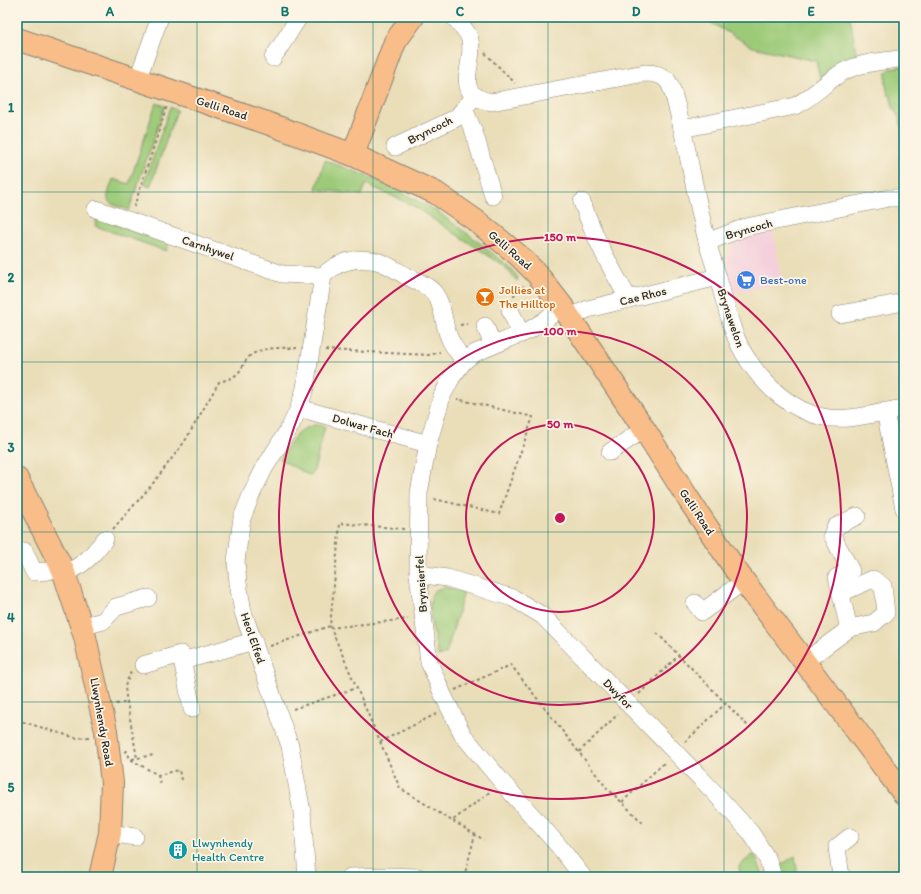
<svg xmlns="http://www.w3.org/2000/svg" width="921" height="894" font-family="Itim,sans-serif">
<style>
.built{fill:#f4cfdc}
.grass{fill:#9cca78;stroke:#647a52}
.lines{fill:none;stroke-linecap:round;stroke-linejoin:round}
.minor-casing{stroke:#8a8472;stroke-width:18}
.major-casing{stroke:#8a8472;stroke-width:24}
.path{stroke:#8a8472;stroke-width:2;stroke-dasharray:3 3;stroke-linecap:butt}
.minor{stroke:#fff;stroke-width:17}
.major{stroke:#f8bd89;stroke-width:22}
.grid{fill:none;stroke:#0f766e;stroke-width:1;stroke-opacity:0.55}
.ring{fill:none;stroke:#c2185b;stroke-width:2}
.labels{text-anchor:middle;stroke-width:3.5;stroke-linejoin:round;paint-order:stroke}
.street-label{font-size:12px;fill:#2b2b2b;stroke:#fcf5e5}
.shop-label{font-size:12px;fill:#366cbe;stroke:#fcf5e5;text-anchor:start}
.food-label{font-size:12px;fill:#c56008;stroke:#fcf5e5;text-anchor:start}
.culture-label{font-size:12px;fill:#0d838f;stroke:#fcf5e5;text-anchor:start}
.centre{fill:#c2185b;stroke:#fcf5e5;stroke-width:2}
.ring-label{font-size:12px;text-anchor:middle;font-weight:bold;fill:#c2185b;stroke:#fcf5e5;stroke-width:3.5;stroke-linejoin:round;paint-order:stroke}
.neatline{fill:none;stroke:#0f766e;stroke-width:1.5}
.grid-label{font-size:13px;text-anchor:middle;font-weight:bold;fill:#0f766e}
</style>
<rect width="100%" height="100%" fill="#fcf5e5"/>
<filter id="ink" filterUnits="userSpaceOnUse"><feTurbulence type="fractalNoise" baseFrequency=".025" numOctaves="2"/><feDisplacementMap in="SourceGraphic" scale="8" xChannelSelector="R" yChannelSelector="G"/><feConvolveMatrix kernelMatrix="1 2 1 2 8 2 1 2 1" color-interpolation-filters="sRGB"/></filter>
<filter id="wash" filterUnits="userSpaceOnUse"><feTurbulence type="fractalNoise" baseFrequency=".012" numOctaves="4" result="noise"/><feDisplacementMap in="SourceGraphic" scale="16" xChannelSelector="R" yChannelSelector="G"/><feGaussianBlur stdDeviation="0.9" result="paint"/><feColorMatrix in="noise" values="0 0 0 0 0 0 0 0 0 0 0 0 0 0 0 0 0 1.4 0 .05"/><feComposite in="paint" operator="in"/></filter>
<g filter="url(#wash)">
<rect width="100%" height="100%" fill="#eadeb9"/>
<path class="built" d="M772,228L783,284L731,293L726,259L732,245L741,237Z"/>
<g class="grass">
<path d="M701,17H850L857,58L820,79L816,61L753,47Z"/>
<path d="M904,66V139L900,120L893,107L890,94L888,95L885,81H886V73L891,68Z"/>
<path d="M156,103L165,106L129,210C105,202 104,204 113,179L129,184Z"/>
<path d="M170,107L177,110L150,187L144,184Z"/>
<path d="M325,160L382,182L435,210L476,240L508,266L518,277L517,281L504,266L412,205L366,184L362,195L316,189Z"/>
<path d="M97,218L169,243L166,251L95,226Z"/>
<path d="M317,425L325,426L314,470L310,476L280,459C289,444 298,426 317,425Z"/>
<path d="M446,587L464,592L446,654L438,656C436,642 426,608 432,594C435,589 441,588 446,587Z"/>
<path d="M754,854L764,877H740L739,866Z"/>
<path d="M795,856L798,877H783L781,865Z"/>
</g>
</g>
<g filter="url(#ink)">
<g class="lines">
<defs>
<g id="minor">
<path d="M454,17C459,23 469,33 470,40C476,66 450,94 491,102L645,73C653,73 661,74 667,80C674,88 683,133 686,146C693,178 699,210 707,241C710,253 715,266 718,278C726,305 732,337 748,360C765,386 792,411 823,417C849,422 879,412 904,408"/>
<path d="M273,58L299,17"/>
<path d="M137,81L160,17"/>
<path d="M464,109L474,132L493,196"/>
<path d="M682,129L795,106C811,98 823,85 838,75C856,62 883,62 904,58"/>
<path d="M395,147L456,118L475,96"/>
<path d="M582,202C594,236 610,268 629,299"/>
<path d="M96,209L282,274L323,276"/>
<path d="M707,242L746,227L889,198H898L904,200"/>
<path d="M562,306L544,321L528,331L475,353L464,361L452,377L442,396L428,444L419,493L418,574L429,662L443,695L463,735L502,782L558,845L583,877"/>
<path d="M510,310L521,334"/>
<path d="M840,314L904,302"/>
<path d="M570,317L588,309L718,277"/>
<path d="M485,326L493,345"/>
<path d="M299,408L428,444"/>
<path d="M885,411L904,509"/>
<path d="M610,452L644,429"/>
<path d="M17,554L24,551L34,572L49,571L61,565"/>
<path d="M64,574C85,564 91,557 105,539"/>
<path d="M418,574L447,578L513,598L543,616L712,790L751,833L768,860L773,877"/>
<path d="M695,603L702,612L744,581"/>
<path d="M81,627L103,621L116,607L148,598"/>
<path d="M849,629L837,577L851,571L832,535L835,527L857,516"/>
<path d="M182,661L254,641"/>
<path d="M804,662L850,628L874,623L886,613L883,586L873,579L841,593"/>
<path d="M143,665L181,654L192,709"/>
<path d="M110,833L135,837"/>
<path d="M307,877L302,812L290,746L243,612L238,583L236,561L242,518L252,493L265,467L290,427L299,408L305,388L323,276C336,262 357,256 376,261C386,263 397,271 406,276C416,281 428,285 435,294C444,306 443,324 449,337C452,346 459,353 464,361"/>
<path d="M350,877L386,876L418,877"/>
<path d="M841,877L837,847L850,837"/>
</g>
<g id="major">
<path d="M17,39L267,123L353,155L436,193L475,220L518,255L537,274L562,306L644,429L689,500L737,572L904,794"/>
<path d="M353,155L395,42L413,17"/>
<path d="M17,479L63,570L85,637L106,731L112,783L110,833L100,877"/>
</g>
</defs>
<use href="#minor" class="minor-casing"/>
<use href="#major" class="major-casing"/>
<g class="path">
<path d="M485,53L515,83"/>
<path d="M134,207L167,106"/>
<path d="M513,296L525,285"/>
<path d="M460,325L467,324"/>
<path d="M325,350L429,355L440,352"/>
<path d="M434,499L499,514L533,417L457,399"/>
<path d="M113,529L151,486L185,441L219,382C226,380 234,378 239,372C243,367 245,360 250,356C262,346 282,348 297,348"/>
<path d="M330,626L400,788L452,821L491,791"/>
<path d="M330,628L408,619"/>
<path d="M657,633L748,726"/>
<path d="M270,646L330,626L340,523L404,529"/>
<path d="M131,672L125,686L126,696L137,758"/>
<path d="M455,690L511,665L606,787L643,823"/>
<path d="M639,694L679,655"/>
<path d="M116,704L127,702"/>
<path d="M293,709L356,688"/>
<path d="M17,720L76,738L89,737"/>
<path d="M380,742L436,714"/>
<path d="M685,742L726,703"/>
<path d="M125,752L127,751L130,759L158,775L179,770L181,780"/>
<path d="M579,752L618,714"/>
<path d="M132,759L154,755"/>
<path d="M158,775L160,783"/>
<path d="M622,802L665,762"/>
<path d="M453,821L484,840"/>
<path d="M464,877L475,835"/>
</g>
<use href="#minor" class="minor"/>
<use href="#major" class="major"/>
</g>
</g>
<path class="grid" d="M197,17V877M373,17V877M548,17V877M724,17V877M17,192H904M17,362H904M17,532H904M17,702H904"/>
<g class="ring">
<circle cx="560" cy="518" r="94"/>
<circle cx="560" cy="518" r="187"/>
<circle cx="560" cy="518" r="281"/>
</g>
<defs>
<symbol id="supermarket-disc" viewBox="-11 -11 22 22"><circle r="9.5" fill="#3f7fe0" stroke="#fcf5e5"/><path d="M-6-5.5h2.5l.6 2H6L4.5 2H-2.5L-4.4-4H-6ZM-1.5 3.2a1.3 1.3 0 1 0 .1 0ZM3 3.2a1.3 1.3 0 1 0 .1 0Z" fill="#fff"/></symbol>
<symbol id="bar-disc" viewBox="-11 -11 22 22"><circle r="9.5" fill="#e8710a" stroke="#fcf5e5"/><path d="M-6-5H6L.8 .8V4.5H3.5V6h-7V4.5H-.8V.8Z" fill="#fff"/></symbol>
<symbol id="building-disc" viewBox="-11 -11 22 22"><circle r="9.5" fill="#0f9aa8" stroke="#fcf5e5"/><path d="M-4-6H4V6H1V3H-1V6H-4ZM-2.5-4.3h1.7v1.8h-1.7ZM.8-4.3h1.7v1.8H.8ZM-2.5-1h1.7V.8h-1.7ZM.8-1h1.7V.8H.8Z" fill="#fff"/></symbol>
</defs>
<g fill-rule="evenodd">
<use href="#supermarket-disc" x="735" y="269" width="22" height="22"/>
<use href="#bar-disc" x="474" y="286" width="22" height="22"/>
<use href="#building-disc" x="167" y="839" width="22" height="22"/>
</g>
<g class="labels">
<g class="street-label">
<text transform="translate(222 108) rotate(18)" y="4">Gelli Road</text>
<text transform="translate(430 130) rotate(-27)" y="4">Bryncoch</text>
<text transform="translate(749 229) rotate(-16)" y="4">Bryncoch</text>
<text transform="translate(208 248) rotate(19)" y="4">Carnhywel</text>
<text transform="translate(510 250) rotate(41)" y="4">Gelli Road</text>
<text transform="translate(643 296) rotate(-14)" y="4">Cae Rhos</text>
<text transform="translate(731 318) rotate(71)" y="4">Brynawelon</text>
<text transform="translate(363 426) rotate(16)" y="4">Dolwar Fach</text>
<text transform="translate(697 512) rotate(56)" y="4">Gelli Road</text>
<text transform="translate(421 584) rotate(-94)" y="4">Brynsierfel</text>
<text transform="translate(253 638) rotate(71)" y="4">Heol Elfed</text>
<text transform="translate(618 694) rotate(46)" y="4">Dwyfor</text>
<text transform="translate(102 722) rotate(80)" y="4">Llwynhendy Road</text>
</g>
<g class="shop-label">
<text x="760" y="284">Best-one</text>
</g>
<g class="food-label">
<text x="499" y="294">Jollies at<tspan x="499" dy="14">The Hilltop</tspan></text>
</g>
<g class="culture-label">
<text x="192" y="847">Llwynhendy<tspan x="192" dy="14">Health Centre</tspan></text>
</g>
</g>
<circle cx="560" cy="518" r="6" class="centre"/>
<g class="ring-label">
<text x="560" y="241">150 m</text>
<text x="560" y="335">100 m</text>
<text x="560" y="428">50 m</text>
</g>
<rect width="921" height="894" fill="none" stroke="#fcf5e5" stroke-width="44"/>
<rect x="22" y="22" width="877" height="850" class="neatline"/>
<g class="grid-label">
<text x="110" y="16">A</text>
<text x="285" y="16">B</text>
<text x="460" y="16">C</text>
<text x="636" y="16">D</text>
<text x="811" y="16">E</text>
<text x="11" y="112">1</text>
<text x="11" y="282">2</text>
<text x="11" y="452">3</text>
<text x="11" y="622">4</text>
<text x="11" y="792">5</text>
</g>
</svg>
